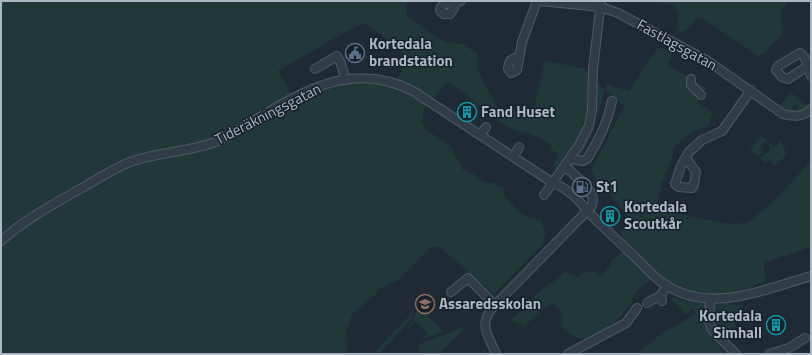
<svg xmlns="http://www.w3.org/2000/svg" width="812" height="355" font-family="'Titillium Web',sans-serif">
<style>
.green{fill:#223737;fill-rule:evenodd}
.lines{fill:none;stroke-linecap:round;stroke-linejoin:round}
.minor-casing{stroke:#505a64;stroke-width:10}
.minor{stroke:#323c46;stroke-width:8}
.labels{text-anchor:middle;stroke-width:3;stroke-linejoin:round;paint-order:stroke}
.poi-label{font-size:15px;font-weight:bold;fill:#acb7c3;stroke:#18212a;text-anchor:start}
.street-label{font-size:15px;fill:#acb7c3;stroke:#18212a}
</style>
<rect width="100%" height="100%" fill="#1f2a35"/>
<g class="green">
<path d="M1,1H406L407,16L430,33L446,42L461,44L478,53L477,68L480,75L497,107L533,111L545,61L583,68L588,72L587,113L584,127L578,137L579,138L557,169L553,166L557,157L556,153L551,149V144L533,135L514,130L495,119L460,90L447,82L424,109L422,120L426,130L450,145L463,170L477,176L483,182L493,183L503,188L504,195L519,212L530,218L541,220L546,234L541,246L494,294L438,246L430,248L397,281L379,289L376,294L353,313L346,332L348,354H1ZM362,24L368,25L381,34L404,54L406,60L396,81L382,75H354L351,73H340L338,76L320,82L291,94L278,71L340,35Z"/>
<path d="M652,1H789L781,9L782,34L771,45L766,53L758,56L702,18H697L690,28L681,33L677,29L678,13L674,6Z"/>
<path d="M657,48L675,50L667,64L706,88L697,102L713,112L708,126L691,133L674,147L672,158L663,179L656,208C675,212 730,229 747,222C766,213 794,179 809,163L811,159V247L764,263L766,282L730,294L729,305L742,304L744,313L735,316L727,318L728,319H735V333L726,336L727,342L719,335L716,340L721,350L725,354H641L640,351L661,334L686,320L696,312L691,309L686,315L670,298L674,297L688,302L692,291L669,282L658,274C651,280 643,285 636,292C633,295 633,299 631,303C623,317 597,342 579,338C572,337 566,331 561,326C564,314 562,312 553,304L546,307L524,326L510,321L543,288L556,280L565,272L578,277L584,272H595L601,275L609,267L612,259L630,248L621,238V230H626L631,220L596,179L591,171L624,106L607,91L605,84L629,91Z"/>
<path d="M597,81L604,90C599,114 594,137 579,157H577C585,143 595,131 597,114C598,104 595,88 597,81Z"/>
<path d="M790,92L809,106C805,109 801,112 796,112L798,106L796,104L792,108L794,109L793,112L788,111L780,107Z"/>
<path d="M760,136L775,147L781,140L787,155L775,166L769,160L765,163L759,158L769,152L770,146L767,143H762L761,149L764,152L758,156L750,150Z"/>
<path d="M417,309L428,316L442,330V332L422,339L428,333L415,321L407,329L406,328L413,321Z"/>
<path d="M415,310L410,321L379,354H372Z"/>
<path d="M461,328L464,329L439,354H419L418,347L422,343Z"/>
</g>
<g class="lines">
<defs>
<g id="minor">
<path d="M540,1L601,7L618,13L708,61L783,114C794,117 803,117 811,109"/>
<path d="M453,3L454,8L450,14H444L440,11L441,7L444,4L461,1"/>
<path d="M519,57C511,58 509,61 508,69L511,73L517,70L522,42L537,1"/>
<path d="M808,66L788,79L782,77L776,70L778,66L800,53C807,57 808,68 811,76"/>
<path d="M315,69L337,56C342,64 344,71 344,80"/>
<path d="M691,79V85L701,95"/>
<path d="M481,134L486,127"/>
<path d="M514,156L519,147"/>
<path d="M570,159L583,161L587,159C598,142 608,121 612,101"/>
<path d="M684,160L689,162L696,172L694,185L692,188L679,187L675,184L681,166L689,152L702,140L722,131L751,90"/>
<path d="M565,166L582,182"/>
<path d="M544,195L579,145L589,126L592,109L593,69L601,1"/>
<path d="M1,241C26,218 58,202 87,185C102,177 117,166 133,161C159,152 189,152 215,142C233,135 249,124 265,114C313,84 359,64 413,91L553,183C573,190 584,208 598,222C611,234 623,246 636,258C644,266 651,274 660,281C706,316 762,290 811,276"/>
<path d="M451,292L468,278L495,305"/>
<path d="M710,299L709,321L712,330L736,354"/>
<path d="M662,301L661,295L667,285"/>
<path d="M647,303L661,295"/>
<path d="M496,354C488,334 477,324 495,305L591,207C594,201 593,195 589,190"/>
<path d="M568,354L626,323L637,308"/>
<path d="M769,354L789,348L805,338"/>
</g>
</defs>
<use href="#minor" class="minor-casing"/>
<use href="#minor" class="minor"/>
</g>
<defs>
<symbol id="civic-ring" viewBox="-11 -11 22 22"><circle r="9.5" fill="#18212a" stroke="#5c6f8a" stroke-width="1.5"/><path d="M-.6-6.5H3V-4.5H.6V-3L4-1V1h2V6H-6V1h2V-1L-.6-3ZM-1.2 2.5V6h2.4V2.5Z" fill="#5c6f8a"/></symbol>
<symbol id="building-ring" viewBox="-11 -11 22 22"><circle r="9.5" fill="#18212a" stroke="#0f9aa8" stroke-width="1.5"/><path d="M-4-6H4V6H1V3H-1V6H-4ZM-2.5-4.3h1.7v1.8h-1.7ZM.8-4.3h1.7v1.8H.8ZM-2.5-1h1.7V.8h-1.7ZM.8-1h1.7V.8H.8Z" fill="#0f9aa8"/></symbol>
<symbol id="fuel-ring" viewBox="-11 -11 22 22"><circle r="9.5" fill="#18212a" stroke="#5c6f8a" stroke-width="1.5"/><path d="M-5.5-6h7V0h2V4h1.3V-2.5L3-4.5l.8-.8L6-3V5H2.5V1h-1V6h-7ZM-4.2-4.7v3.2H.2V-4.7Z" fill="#5c6f8a"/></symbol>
<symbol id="school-ring" viewBox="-11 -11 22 22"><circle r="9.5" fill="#18212a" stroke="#8d6e63" stroke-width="1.5"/><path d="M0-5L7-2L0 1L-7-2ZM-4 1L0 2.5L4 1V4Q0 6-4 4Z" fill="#8d6e63"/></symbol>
</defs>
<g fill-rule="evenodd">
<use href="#civic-ring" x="344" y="42" width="22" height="22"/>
<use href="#building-ring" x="456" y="101" width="22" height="22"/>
<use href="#fuel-ring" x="571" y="176" width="22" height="22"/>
<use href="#building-ring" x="599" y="205" width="22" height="22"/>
<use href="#school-ring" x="414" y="293" width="22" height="22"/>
<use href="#building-ring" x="765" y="314" width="22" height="22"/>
</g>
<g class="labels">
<g class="poi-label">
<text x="369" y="49">Kortedala<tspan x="369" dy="17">brandstation</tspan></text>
<text x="481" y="117">Fand Huset</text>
<text x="596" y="192">St1</text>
<text x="624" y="212">Kortedala<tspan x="624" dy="17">Scoutkår</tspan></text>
<text x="439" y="309">Assaredsskolan</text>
<text x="762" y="321" text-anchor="end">Kortedala<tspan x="762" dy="17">Simhall</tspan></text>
</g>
<g class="street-label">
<text transform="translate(677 45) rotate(29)" y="5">Fastlagsgatan</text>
<text transform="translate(268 114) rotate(-27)" y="5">Tideräkningsgatan</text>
</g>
</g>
<rect width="812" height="355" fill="none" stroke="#acb7c3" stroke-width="4"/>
</svg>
